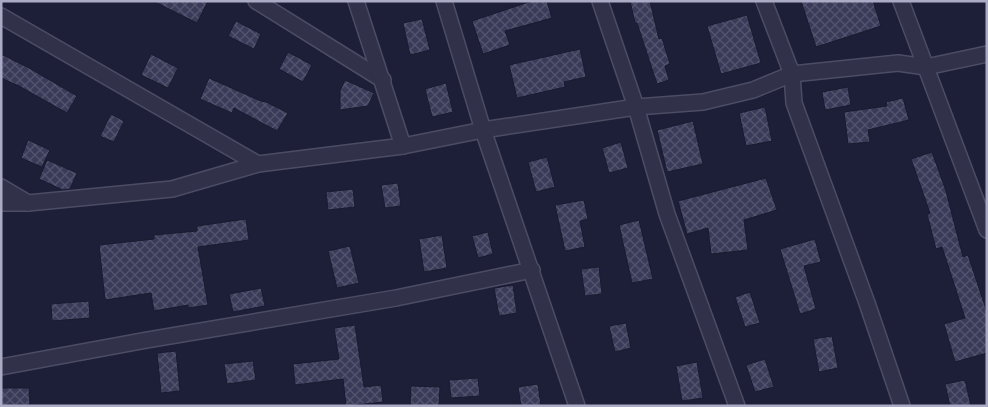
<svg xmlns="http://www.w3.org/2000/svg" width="988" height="407" font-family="Signika,sans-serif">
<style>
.building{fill:url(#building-cross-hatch);stroke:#191a2f}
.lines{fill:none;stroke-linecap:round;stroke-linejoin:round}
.street-casing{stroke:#4c4d64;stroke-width:18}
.street{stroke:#313249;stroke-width:15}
</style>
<defs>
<pattern id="building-cross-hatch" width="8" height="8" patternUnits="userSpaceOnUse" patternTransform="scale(1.25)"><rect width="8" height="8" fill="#393b59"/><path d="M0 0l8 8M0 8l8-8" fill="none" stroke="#53556f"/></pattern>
</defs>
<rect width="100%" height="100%" fill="#1d1f38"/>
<g class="building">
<path d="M153,1H208L197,23Z"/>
<path d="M532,1H547L552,18L505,31L510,45L483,54L472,21Z"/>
<path d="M630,1H650L659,39L662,38L670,64L665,66L669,80L657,84L637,23H635Z"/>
<path d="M801,1H873L881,26L816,47Z"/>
<path d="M747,15L761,63L721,74L707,26Z"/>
<path d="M422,19L430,50L410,55L403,23Z"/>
<path d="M236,21L261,34L254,49L228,36Z"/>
<path d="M580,49L586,77L564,82L565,87L517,98L509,65Z"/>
<path d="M288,52L312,65L303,82L279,69Z"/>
<path d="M1,54L29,68L77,96L67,113L19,86L1,78Z"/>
<path d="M151,54L178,68L168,88L141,75Z"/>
<path d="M209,78L263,102L264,101L288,113L277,131L234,108L232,113L200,99Z"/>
<path d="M345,80L374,93L368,106L340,110V91Z"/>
<path d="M446,83L453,112L432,117L425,89Z"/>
<path d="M848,87L851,105L825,110L822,92Z"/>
<path d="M903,98L909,120L868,130L870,142L848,144L844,112L887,106L886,102Z"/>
<path d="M765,107L772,141L746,146L739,113Z"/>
<path d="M111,114L124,121L114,142L100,136Z"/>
<path d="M693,121L703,164L667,172L657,130Z"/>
<path d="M28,140L50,150L42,167L21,158Z"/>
<path d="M621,142L628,168L609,173L602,148Z"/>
<path d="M932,152L946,191L963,257L968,255L987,312V353L955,362L944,324L965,318L942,247L936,249L927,214L930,213L911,159Z"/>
<path d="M547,157L555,187L536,192L528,162Z"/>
<path d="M47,160L77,173L70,189L63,190L39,179Z"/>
<path d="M766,178L777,210L744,220L748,250L711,254L708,228L687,234L678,201Z"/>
<path d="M398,183L401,206L385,208L381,185Z"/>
<path d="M353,189L355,207L328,210L326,192Z"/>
<path d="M584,200L588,219L580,221L585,247L565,251L555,205Z"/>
<path d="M246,219L249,240L198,247L208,305L188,308V305L154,311L151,293L105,300L99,245L154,239V235L197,231V226Z"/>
<path d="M639,220L653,279L632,283L619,225Z"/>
<path d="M488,232L493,254L478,258L472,236Z"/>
<path d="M442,235L447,268L424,272L419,239Z"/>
<path d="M815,239L821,262L804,266L816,309L800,314L780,249Z"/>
<path d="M350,246L359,283L337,288L328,251Z"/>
<path d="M599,267L602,294L585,296L581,269Z"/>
<path d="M513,285L517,313L499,316L494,288Z"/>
<path d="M261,288L265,306L233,312L229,294Z"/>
<path d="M750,292L760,323L745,327L735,297Z"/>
<path d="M89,301L90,318L52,321L51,304Z"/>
<path d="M626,323L631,348L615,352L609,326Z"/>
<path d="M355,325L364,387L381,385L383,402L346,406L343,379L295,385L293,364L339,359L334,328Z"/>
<path d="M832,336L838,368L819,372L813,339Z"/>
<path d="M176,351L180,391L161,393L157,353Z"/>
<path d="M765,359L774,387L755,392L746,365Z"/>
<path d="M253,361L256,380L227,384L224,364Z"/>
<path d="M697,362L703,398L682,401L676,366Z"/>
<path d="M478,378L480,396L451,398L449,380Z"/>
<path d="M965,380L971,406H950L945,384Z"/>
<path d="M538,384L541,406H521L518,387Z"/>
<path d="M411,386L440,387L439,406H410Z"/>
<path d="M1,388H29L30,405L2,406Z"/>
</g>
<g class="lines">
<defs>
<g id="street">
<path d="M256,1L383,80"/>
<path d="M356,1L403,146"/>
<path d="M444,1L483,130L577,406"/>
<path d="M600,1L636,107L667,214L737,406"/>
<path d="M764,1L792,74L794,103L867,303L902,406"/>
<path d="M901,1L987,230"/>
<path d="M1,16L258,164"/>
<path d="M1,187L28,203"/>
<path d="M1,203H28L172,189L258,164L403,146L483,130L636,107L703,102L753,90L792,74L898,63L926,67L987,54"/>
<path d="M1,367L147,340L396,298L532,270"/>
</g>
</defs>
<use href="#street" class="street-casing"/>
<use href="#street" class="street"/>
</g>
<rect width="988" height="407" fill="none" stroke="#ababc6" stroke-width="5"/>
</svg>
